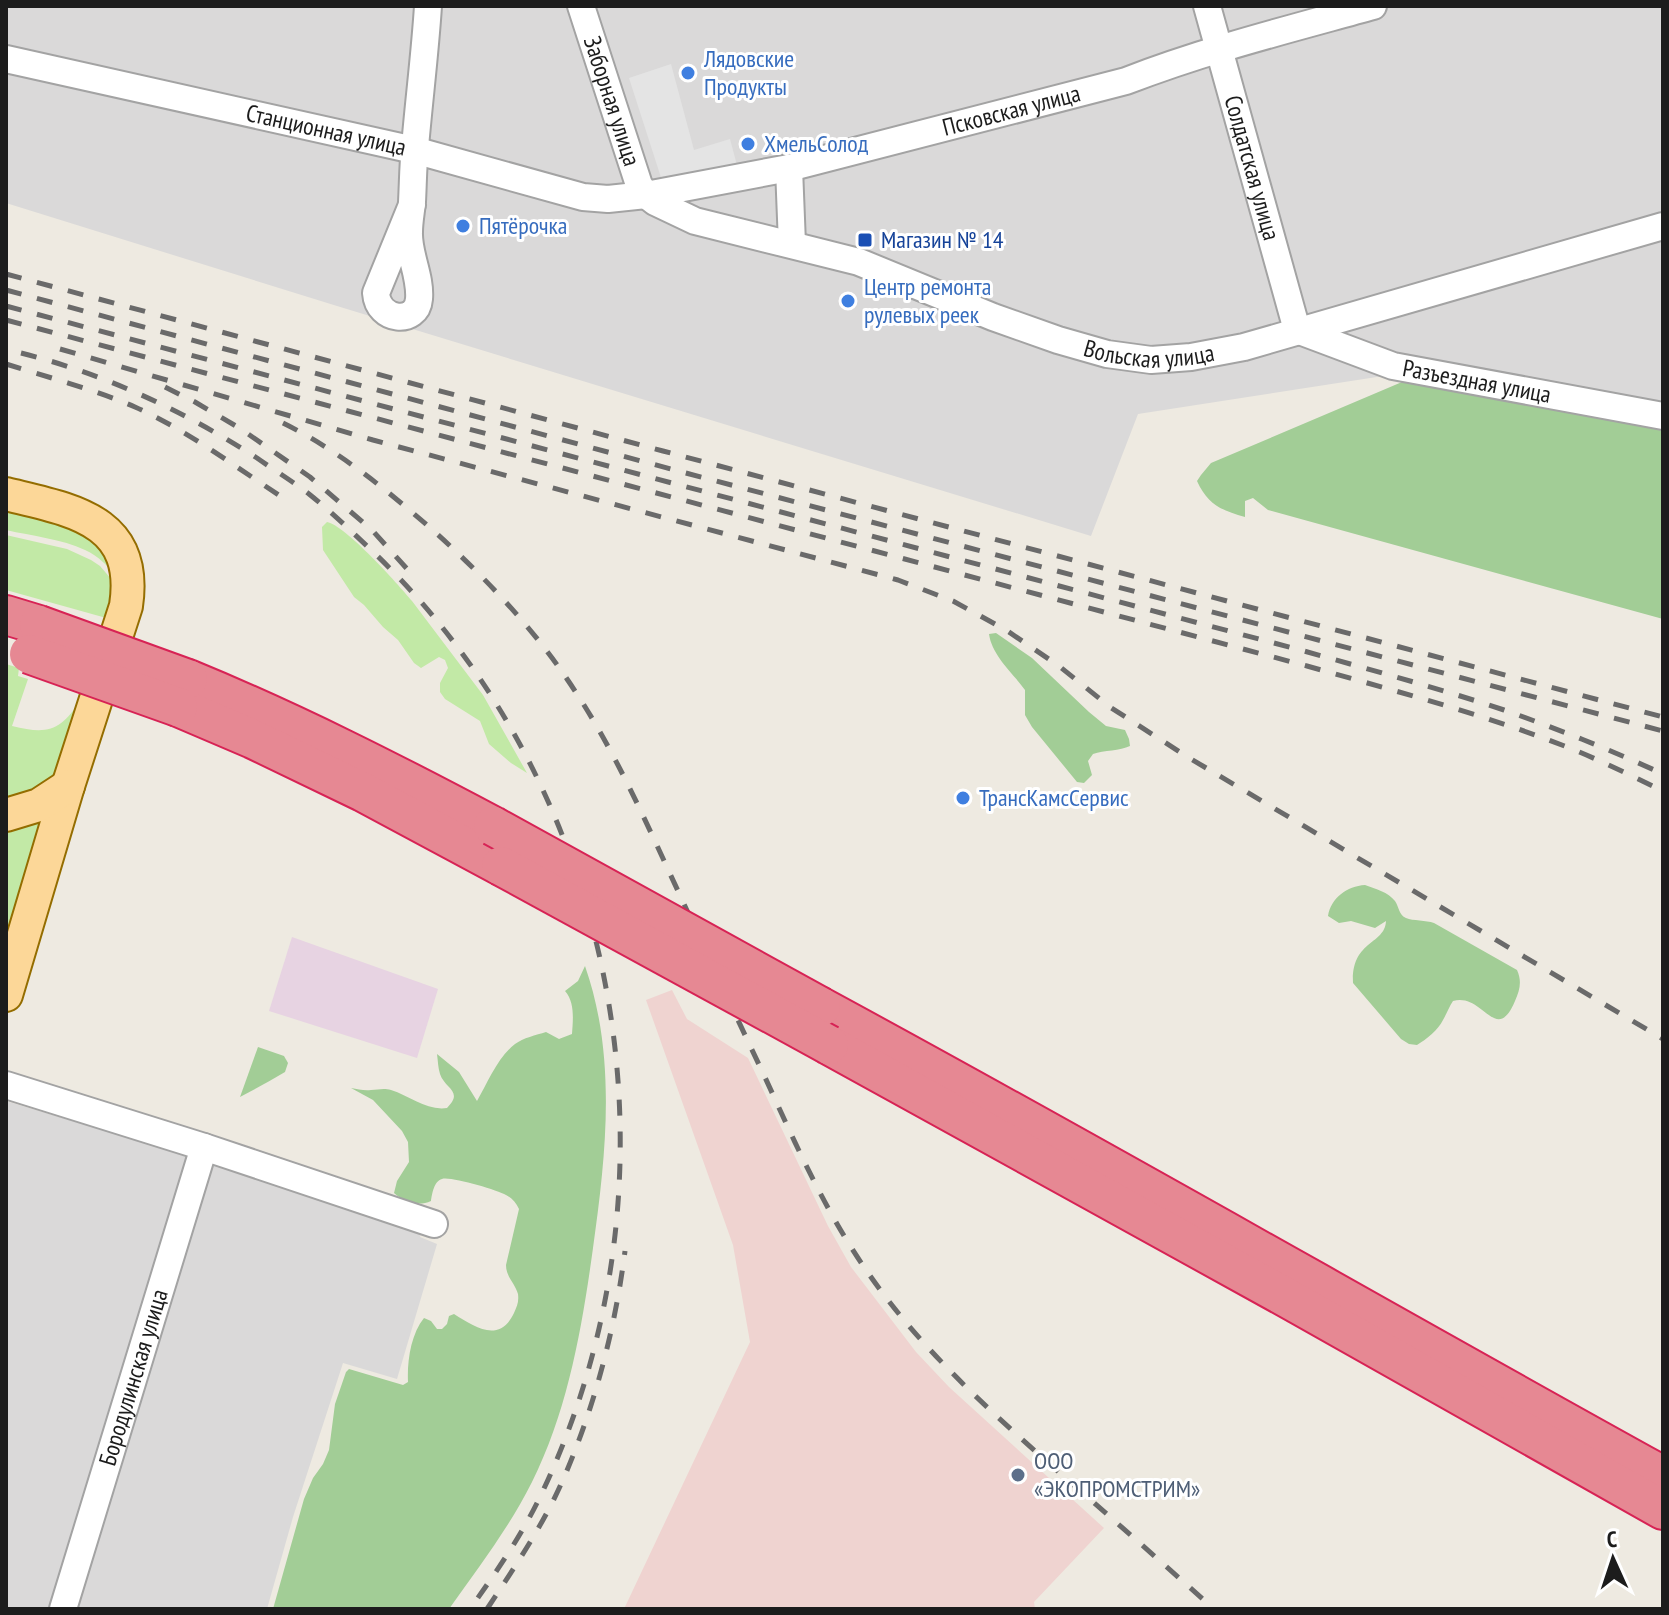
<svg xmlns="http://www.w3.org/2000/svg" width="1669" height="1615" font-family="'PT Sans Narrow',sans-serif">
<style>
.residential{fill:#dad9d9}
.commercial{fill:#efd3d0}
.industrial{fill:#e7d3e2}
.grass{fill:#c2e9a6}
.forest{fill:#a2cd96}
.parking{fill:#e4e4e4}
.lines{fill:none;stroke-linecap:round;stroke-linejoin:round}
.minor-casing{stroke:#a3a3a3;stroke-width:30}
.major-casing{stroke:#946d00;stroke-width:36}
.highway-casing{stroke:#d72355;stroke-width:42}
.minor{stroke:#fff;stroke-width:26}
.major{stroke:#fcd798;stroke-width:32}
.highway{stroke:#e68893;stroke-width:38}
.rail{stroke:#6a6a6a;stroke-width:5;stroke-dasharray:16 16;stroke-linecap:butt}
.highway-bridge-casing{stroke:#d72355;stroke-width:42;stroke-linecap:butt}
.highway-bridge{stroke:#e68893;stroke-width:38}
.shop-dot{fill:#3f7fe0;stroke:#fff;stroke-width:3}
.transit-dot{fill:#1a4fb4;stroke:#fff;stroke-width:3}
.service-dot{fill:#5c6f8a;stroke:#fff;stroke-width:3}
.labels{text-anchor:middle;stroke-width:6;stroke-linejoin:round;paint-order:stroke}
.shop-label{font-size:24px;fill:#366cbe;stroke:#fff;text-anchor:start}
.street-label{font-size:24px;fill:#1c1c1c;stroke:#fff}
.transit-label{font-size:24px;fill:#164399;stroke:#fff;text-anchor:start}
.service-label{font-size:24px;fill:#4e5e75;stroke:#fff;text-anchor:start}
</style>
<rect width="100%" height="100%" fill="#eeeae1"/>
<g class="residential">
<path d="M6,6H1663V412L1435,368L1138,414L1091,536L337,306L6,203Z"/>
<path d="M6,1101L423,1226L420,1237L437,1244L397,1379L343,1363L293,1517L267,1609H6Z"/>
</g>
<path class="commercial" d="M672,990L687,1019L748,1058L828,1226L851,1267L916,1352L949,1387L1104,1528L1034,1602L1035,1609H624L750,1342L733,1245L646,1000Z"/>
<path class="industrial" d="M292,937L438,989L417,1058L269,1011Z"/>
<g class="grass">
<path d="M6,510C33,516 75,522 95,541C105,550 112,567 119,578C109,568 99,556 85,550C62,539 32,536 6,530Z"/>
<path d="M327,522C345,525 398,584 412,601L483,695L527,773L511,763L489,744L480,721L445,699L440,692V683L448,668L445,660L439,657L421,668L414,663L398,640L383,627L364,605L354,597L323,550L322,527Z"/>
<path d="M6,535L67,549L91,560L100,566L118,587L117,621L6,590Z"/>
<path d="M6,664L19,668L18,676L28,679L12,726C48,735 61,731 81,699L66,772L6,810Z"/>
<path d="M47,815L6,969V829Z"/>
</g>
<g class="forest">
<path d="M1435,368L1663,412V619L1268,510L1253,498L1245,501V517C1221,510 1208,505 1197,481L1201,475L1211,463Z"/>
<path d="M996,633L1032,658L1089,712L1106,726L1125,730L1129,739L1130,746C1120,751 1104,750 1093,754L1088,761L1092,775L1084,783L1077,782L1032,727L1025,715V690C1013,673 992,656 989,634Z"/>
<path d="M1365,885C1376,889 1388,892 1395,901C1399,907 1399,915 1406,918C1413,921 1426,920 1434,923L1517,970C1522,981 1520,990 1515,1001C1496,1046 1483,992 1453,1001C1449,1007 1447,1013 1443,1020C1438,1030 1427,1039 1417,1045L1409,1044L1401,1039L1353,983C1351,940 1385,945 1386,921L1375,928L1351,921L1339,923L1328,916C1331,898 1347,886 1365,885Z"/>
<path d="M585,966C617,1057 606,1155 593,1248C582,1328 568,1410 532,1482C509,1528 478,1568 449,1609H273L304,1499L313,1478L323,1464L329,1450L335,1404L346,1372L349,1369L403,1385L408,1382C407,1361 411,1334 424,1318L431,1321L437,1329H442L447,1324L449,1316L454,1314C475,1327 499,1344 514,1313C517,1306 519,1302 518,1294C515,1283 506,1277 506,1265L519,1209C516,1203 512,1198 506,1195C497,1190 450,1176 442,1179C434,1181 432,1194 431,1201C418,1207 404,1202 394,1193L397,1181L409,1162L408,1142L402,1131L373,1100L351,1088C358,1089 364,1091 371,1090C378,1090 383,1088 391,1090C410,1096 427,1111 447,1108C464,1091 445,1089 440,1074C438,1068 438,1061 437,1054L459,1072L477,1101C488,1082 498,1057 515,1044C523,1038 536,1035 546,1032L559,1039L572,1034C573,1020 575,1002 565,991L578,981Z"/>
<path d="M258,1047L284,1056L288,1063L285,1072C270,1081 255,1089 240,1097Z"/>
</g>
<path class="parking" d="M671,64L694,150L730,139L738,169L665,190L629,78Z"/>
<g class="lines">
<defs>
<g id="minor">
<path id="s1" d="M581,6L639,185L646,195L655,202L695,221L859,262L993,317L1058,340L1107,354L1151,360L1191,357L1244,347L1663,226"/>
<path id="s2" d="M1207,6L1297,330L1393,366L1663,416"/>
<path id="s3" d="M6,59L414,150L583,197L608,199L646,195L789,168L1126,81C1206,50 1290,29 1373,6"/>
<path d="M789,168L792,244"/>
<path d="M412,205L376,293C378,322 417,325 419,299C421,276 408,254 409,232C409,222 411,212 412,202C413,183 413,165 415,147C419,100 425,53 428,6"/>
<path d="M6,1085L204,1147L434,1224"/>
<path id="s4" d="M63,1609L204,1147"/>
</g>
<g id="major">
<path d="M6,494C71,510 139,519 126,606L68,786L6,995"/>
<path d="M6,815L39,805L68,786"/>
</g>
<g id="highway">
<path d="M6,615L39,625"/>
<path d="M188,679C293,722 393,773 493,826"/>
<path d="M178,707L253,739L363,792L501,866"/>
<path d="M821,1007C1104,1160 1382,1321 1663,1476"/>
<path d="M829,1045L1298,1304L1663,1510"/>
</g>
</defs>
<use href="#minor" class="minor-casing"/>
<use href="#major" class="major-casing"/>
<use href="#highway" class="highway-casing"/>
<use href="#minor" class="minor"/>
<use href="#major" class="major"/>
<use href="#highway" class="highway"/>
<g class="rail">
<path d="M6,274L663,451L1663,717"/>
<path d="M6,290L682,472L1663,731"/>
<path d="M6,306L1304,651C1371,670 1438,688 1504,710C1558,729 1611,750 1663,774"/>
<path d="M6,320L1307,666C1395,691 1483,714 1567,747C1600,760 1632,776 1663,791"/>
<path d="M60,349L373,440L898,580L953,601L1006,630L1059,666L1110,707L1186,756L1663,1039"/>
<path d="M21,353C105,374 184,411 257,458C274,470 292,481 309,494C329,510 348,528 367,546C626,789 693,1186 537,1503C518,1541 494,1575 470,1609"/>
<path d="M6,364C47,377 96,390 135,407C189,431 238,469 288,501"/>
<path d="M165,387L195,402L241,429L310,477L372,530L417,580"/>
<path d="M283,423C336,449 383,487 427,525C478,570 529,623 567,679C613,746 644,818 678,891C706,952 734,1012 763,1073C793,1138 822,1205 862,1264C914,1342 982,1404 1052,1466C1106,1513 1160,1561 1214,1609"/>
<path d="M487,1609C514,1568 542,1527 562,1482C594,1409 615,1330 625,1251"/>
</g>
<defs>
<g id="highway-bridge">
<path d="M39,625L188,679"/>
<path d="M29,654L178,707"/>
<path d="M493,826L821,1007"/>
<path d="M501,866L829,1045"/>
</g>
</defs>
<use href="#highway-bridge" class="highway-bridge-casing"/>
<use href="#highway-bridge" class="highway-bridge"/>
</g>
<g class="shop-dot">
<circle cx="688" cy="73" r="8"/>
<circle cx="748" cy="144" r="8"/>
<circle cx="463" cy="226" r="8"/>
<circle cx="848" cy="301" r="8"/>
<circle cx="963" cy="798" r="8"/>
</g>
<rect class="transit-dot" x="857" y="232" width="16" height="16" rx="4"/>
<circle class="service-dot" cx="1018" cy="1475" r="8"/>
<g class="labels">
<g class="shop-label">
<text x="704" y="67">Лядовские<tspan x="704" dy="28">Продукты</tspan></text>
<text x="764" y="152">ХмельСолод</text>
<text x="479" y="234">Пятёрочка</text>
<text x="864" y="295">Центр ремонта<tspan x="864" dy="28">рулевых реек</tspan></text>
<text x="979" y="806">ТрансКамсСервис</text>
</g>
<g class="street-label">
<text dy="8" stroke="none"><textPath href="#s1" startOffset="100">Заборная улица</textPath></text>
<text dy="8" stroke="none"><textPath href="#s3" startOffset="1032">Псковская улица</textPath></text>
<text dy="8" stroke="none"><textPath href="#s3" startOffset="328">Станционная улица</textPath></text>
<text dy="8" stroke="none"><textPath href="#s2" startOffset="168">Солдатская улица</textPath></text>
<text dy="8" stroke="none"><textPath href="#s1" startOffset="732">Вольская улица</textPath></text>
<text dy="8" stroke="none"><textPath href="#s2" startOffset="524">Разъездная улица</textPath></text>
<text dy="8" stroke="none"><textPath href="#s4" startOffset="242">Бородулинская улица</textPath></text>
</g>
<g class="transit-label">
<text x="881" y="248">Магазин № 14</text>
</g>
<g class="service-label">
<text x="1034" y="1469">ООО<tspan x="1034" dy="28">«ЭКОПРОМСТРИМ»</tspan></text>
</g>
</g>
<rect width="1669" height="1615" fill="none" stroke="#1c1c1c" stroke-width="16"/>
<g transform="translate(1613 1559) rotate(357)" stroke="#ffffff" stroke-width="6" paint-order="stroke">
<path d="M0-6L14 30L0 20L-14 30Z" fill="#1c1c1c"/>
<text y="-12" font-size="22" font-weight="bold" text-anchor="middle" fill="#1c1c1c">С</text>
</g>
</svg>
